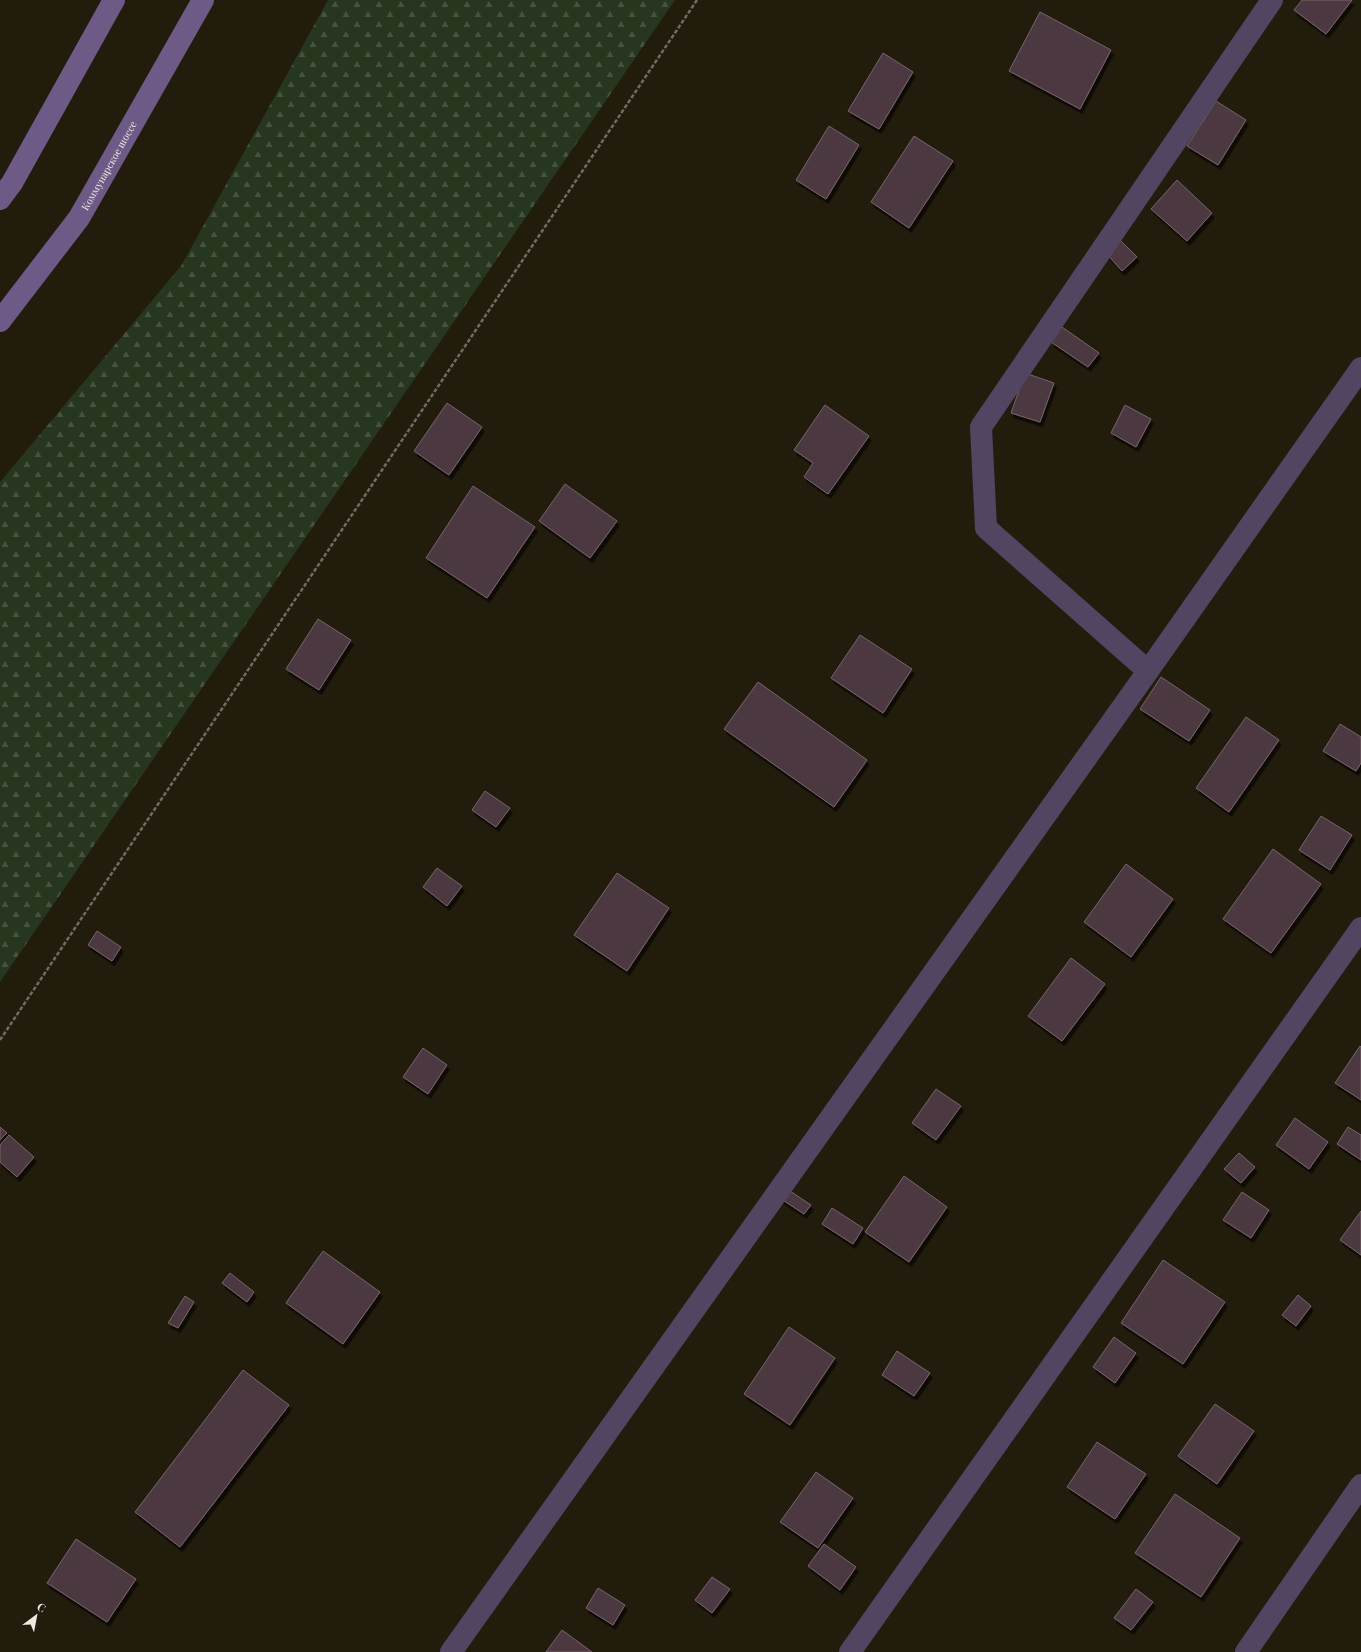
<svg xmlns="http://www.w3.org/2000/svg" width="1361" height="1652" font-family="'Playfair Display',serif">
<style>
.forest{fill:url(#forest-firs)}
.building{fill:#4c3940;stroke:#78646b;filter:url(#shadow)}
.lines{fill:none;stroke-linecap:round;stroke-linejoin:round}
.path{stroke:#716c5f;stroke-width:2.5;stroke-dasharray:4 2;stroke-linecap:butt}
.minor{stroke:#514561;stroke-width:22}
.secondary{stroke:#6e5a87;stroke-width:22}
.labels{text-anchor:middle;stroke-width:3;stroke-linejoin:round;paint-order:stroke}
.street-label{font-size:10px;fill:#ede9df;stroke:#221c0d}
</style>
<defs>
<pattern id="forest-firs" width="22" height="20" patternUnits="userSpaceOnUse"><rect width="22" height="20" fill="#26361f"/><path d="M5 1l3.5 6h-7zM16 11l3.5 6h-7z" fill="#46533f"/></pattern>
<filter id="shadow"><feDropShadow dx="2.5" dy="4.5" stdDeviation="0" flood-color="#0009"/></filter>
</defs>
<rect width="100%" height="100%" fill="#221c0d"/>
<path class="forest" d="M328,0H675L0,982V482L181,266Z"/>
<g class="building">
<path d="M1302,0H1352L1326,34L1294,10Z"/>
<path d="M1040,12L1111,50L1080,109L1009,71Z"/>
<path d="M883,53L913,72L879,129L848,111Z"/>
<path d="M1216,101L1246,120L1218,165L1187,146Z"/>
<path d="M829,126L859,145L826,199L796,180Z"/>
<path d="M914,136L953,161L909,228L871,202Z"/>
<path d="M1177,180L1212,213L1187,241L1151,209Z"/>
<path d="M1119,239L1137,257L1122,271L1105,252Z"/>
<path d="M1062,327L1099,353L1088,367L1051,342Z"/>
<path d="M1025,373L1054,383L1040,422L1011,413Z"/>
<path d="M447,403L482,427L449,475L414,451Z"/>
<path d="M825,405L869,436L828,494L804,477L813,463L794,450Z"/>
<path d="M1125,405L1151,419L1136,447L1111,433Z"/>
<path d="M565,484L617,521L590,558L539,521Z"/>
<path d="M473,486L535,527L487,598L426,558Z"/>
<path d="M318,619L351,640L319,690L286,669Z"/>
<path d="M860,635L912,669L883,713L831,678Z"/>
<path d="M1161,677L1210,710L1189,741L1140,709Z"/>
<path d="M758,682L867,760L834,807L724,729Z"/>
<path d="M1246,717L1279,740L1229,812L1196,788Z"/>
<path d="M1340,724L1361,737V763L1356,771L1323,751Z"/>
<path d="M485,791L510,808L496,827L472,810Z"/>
<path d="M1321,816L1352,835L1330,870L1299,850Z"/>
<path d="M1273,849L1321,884L1271,953L1223,919Z"/>
<path d="M1126,864L1173,899L1131,957L1084,922Z"/>
<path d="M437,868L462,886L447,906L423,887Z"/>
<path d="M617,873L669,908L627,971L574,935Z"/>
<path d="M97,931L121,947L112,961L88,945Z"/>
<path d="M1071,958L1105,984L1062,1041L1028,1016Z"/>
<path d="M1360,1046L1361,1047V1100L1335,1083Z"/>
<path d="M423,1048L447,1065L428,1094L403,1077Z"/>
<path d="M936,1089L961,1106L936,1140L912,1123Z"/>
<path d="M1295,1118L1328,1142L1309,1169L1276,1145Z"/>
<path d="M0,1127L7,1133L0,1140Z"/>
<path d="M1348,1127L1361,1135V1160L1337,1144Z"/>
<path d="M9,1135L34,1157L17,1177L0,1162V1145Z"/>
<path d="M1239,1153L1255,1167L1241,1183L1224,1169Z"/>
<path d="M904,1176L947,1207L909,1262L865,1232Z"/>
<path d="M784,1187L811,1205L804,1214L778,1197Z"/>
<path d="M1242,1192L1269,1210L1251,1238L1223,1220Z"/>
<path d="M832,1208L863,1228L853,1244L822,1224Z"/>
<path d="M1361,1211V1255L1340,1240Z"/>
<path d="M323,1251L380,1292L343,1344L286,1303Z"/>
<path d="M1163,1260L1225,1302L1183,1364L1121,1323Z"/>
<path d="M230,1273L254,1292L247,1302L222,1283Z"/>
<path d="M1298,1295L1311,1306L1296,1326L1282,1315Z"/>
<path d="M185,1296L194,1302L178,1328L168,1323Z"/>
<path d="M789,1327L835,1358L790,1425L744,1394Z"/>
<path d="M1114,1337L1136,1353L1115,1383L1093,1367Z"/>
<path d="M897,1351L930,1373L914,1396L882,1375Z"/>
<path d="M243,1370L289,1405L180,1547L135,1512Z"/>
<path d="M1215,1404L1254,1431L1217,1484L1178,1456Z"/>
<path d="M1097,1442L1146,1474L1115,1519L1067,1487Z"/>
<path d="M816,1472L853,1498L818,1548L780,1522Z"/>
<path d="M1175,1494L1240,1538L1201,1597L1135,1553Z"/>
<path d="M76,1539L136,1579L107,1622L47,1583Z"/>
<path d="M824,1544L856,1567L840,1590L808,1566Z"/>
<path d="M712,1577L730,1589L712,1613L695,1600Z"/>
<path d="M598,1588L625,1605L613,1625L586,1608Z"/>
<path d="M1136,1589L1153,1602L1131,1630L1114,1618Z"/>
<path d="M562,1630L592,1652H546Z"/>
</g>
<g class="lines">
<path class="path" d="M0,1040L697,0"/>
<g class="minor">
<path d="M1148,671L986,528L981,427L1272,0"/>
<path d="M451,1652L1148,671L1361,368"/>
<path d="M850,1652L1361,928"/>
<path d="M1246,1652L1361,1485"/>
</g>
<g class="secondary">
<path d="M0,199L12,183L114,0"/>
<path id="s1" d="M0,321L79,218L203,0"/>
</g>
</g>
<g class="labels">
<g class="street-label">
<text dy="4" stroke="none"><textPath href="#s1" startOffset="190">Коммунарское шоссе</textPath></text>
</g>
</g>
<g transform="translate(36 1616) rotate(32)" stroke="#221c0d" stroke-width="3" paint-order="stroke">
<path d="M0-3L7 15L0 10L-7 15Z" fill="#ede9df"/>
<text y="-6" font-size="11" font-weight="bold" text-anchor="middle" fill="#ede9df">С</text>
</g>
</svg>
